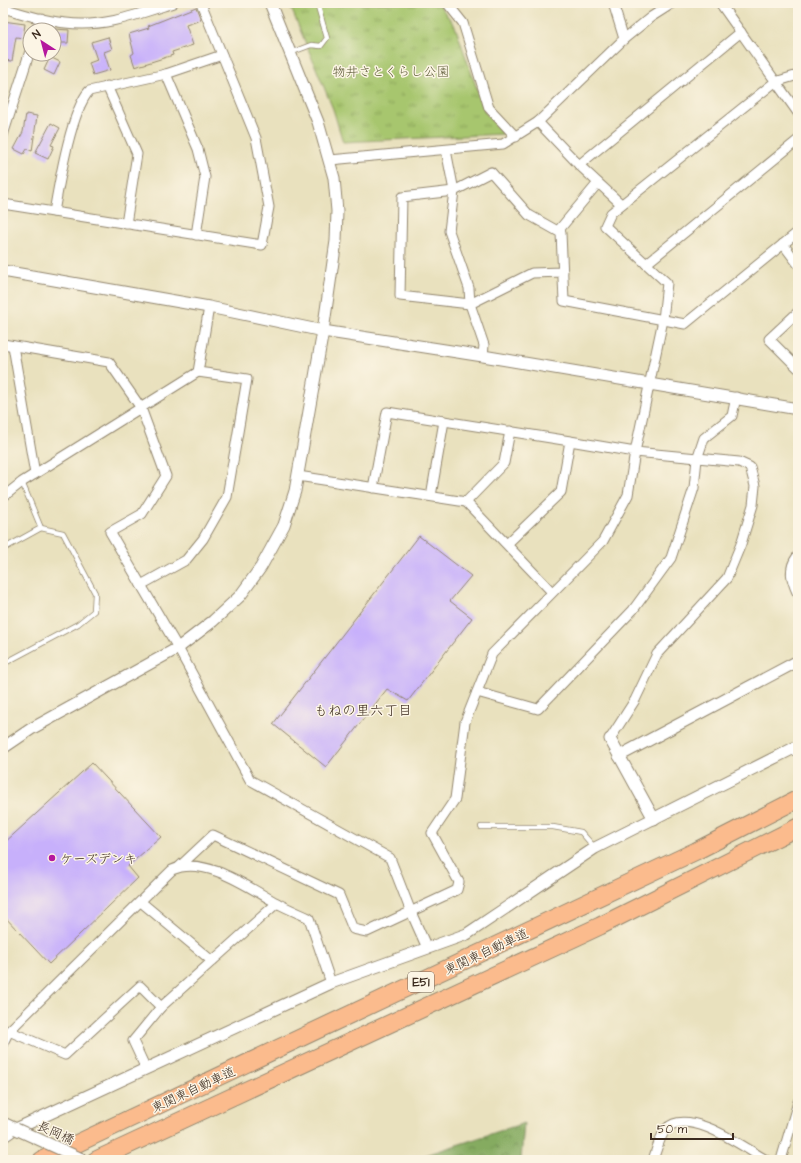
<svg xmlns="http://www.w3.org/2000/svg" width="801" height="1163" font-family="'Architects Daughter','Klee One',sans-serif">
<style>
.forest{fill:url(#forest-crowns);stroke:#606a40}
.park{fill:url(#park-tufts);stroke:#717846}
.building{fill:#c7b0fb}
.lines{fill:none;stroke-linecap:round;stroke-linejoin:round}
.service-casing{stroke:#92866e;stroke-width:6}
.minor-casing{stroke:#92866e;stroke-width:11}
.tertiary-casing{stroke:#92866e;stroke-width:13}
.motorway-casing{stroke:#92866e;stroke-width:19}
.service{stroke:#fff;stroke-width:4.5}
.minor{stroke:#fff;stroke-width:9}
.tertiary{stroke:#fff;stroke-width:11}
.motorway{stroke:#fbbb8d;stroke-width:17}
.tertiary-bridge-casing{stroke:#92866e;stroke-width:13;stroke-linecap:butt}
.tertiary-bridge{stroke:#fff;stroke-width:11}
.poi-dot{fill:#b5179e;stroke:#fcf5e5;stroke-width:1.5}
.labels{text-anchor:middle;stroke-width:3;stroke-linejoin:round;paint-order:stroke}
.shield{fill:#fcf5e5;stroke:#75675a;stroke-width:1}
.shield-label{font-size:12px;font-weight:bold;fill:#3b2a1e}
.park-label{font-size:13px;fill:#5b5936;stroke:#fcf5e5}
.poi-label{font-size:13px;fill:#3b2a1e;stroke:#fcf5e5;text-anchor:start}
.street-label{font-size:13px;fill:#3b2a1e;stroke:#fcf5e5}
.neighbourhood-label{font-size:14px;fill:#3b2a1e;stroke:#fcf5e5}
</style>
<defs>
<pattern id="forest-crowns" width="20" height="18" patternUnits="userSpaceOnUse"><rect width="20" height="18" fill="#85ab61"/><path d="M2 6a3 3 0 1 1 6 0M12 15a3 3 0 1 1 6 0" fill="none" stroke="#6e8b4f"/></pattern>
<pattern id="park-tufts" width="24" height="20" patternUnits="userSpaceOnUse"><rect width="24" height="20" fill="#a7c66e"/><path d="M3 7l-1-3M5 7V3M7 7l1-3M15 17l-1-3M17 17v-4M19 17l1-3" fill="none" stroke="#89a15a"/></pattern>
</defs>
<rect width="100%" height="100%" fill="#fcf5e5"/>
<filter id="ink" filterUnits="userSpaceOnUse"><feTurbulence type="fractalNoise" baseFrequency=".025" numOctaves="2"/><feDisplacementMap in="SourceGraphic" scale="8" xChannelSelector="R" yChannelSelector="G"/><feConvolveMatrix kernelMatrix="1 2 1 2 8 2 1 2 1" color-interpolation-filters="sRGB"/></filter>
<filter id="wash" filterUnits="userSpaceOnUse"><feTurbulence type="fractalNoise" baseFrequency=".012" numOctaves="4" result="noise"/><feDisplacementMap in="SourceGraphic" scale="16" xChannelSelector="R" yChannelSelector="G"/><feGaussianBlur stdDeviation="0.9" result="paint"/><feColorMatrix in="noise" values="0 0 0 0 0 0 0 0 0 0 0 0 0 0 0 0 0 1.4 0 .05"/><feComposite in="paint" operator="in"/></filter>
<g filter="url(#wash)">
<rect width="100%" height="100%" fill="#e9e1be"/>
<path class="forest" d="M524,1123L521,1160H414V1159Z"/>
<path class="park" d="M289,3H438L455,26L485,112L503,134L343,142L333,109Z"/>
<g id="blocks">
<g class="building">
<path d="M196,7L201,20L186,25L193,45L172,52L173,55L135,67L131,55L134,53L129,34L149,28L148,26Z"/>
<path d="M3,21L25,24L23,38L16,37L12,61L3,60Z"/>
<path d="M54,29L69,30L68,43H54Z"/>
<path d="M108,37L112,49L104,52L110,70L93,75L89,63L97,60L91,42Z"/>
<path d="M50,57L60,62L54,75L44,70Z"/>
<path d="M26,114L37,116L32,151L27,149L24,154L14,149L23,132Z"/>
<path d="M51,123L60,128L51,145L54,146L48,159L35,153Z"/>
<path d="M419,536L471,576L450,601L472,618L408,701L387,689L326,767L273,724Z"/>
<path d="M92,763L161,837L128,866L138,878L49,964L3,915V844Z"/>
</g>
</g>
</g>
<g filter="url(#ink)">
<use href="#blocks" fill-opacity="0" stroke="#92866e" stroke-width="1"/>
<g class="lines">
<defs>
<g id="service">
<path d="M290,53L311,45L321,46L327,38L317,3"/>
<path d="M22,482L41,528"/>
<path d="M3,549L41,528L63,533L95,593L94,611L78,624L3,664"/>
<path d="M481,827H553L581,832L595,848"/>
</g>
<g id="minor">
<path d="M447,3L463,23L489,108L516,137"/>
<path d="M613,3L624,39"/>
<path d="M720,3L798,113"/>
<path d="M3,8C24,14 44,21 66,23C103,28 139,14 173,3"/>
<path d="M37,30L41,18"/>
<path d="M166,74L198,149L205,177L196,235"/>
<path d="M107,86L137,154L126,224"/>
<path d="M538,122L579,165L621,204"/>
<path d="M3,135L30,51"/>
<path d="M446,150L454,191L449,231L469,288L470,304L484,345L483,356"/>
<path d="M330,160L503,144L538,122L624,39L651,17L673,3"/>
<path d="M579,165L741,32"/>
<path d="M3,204L262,245L269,207L256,138L201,3"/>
<path d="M54,212C59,184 71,111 89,91L166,74L222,55"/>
<path d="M558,231L598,183"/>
<path d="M783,244L798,264"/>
<path d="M646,264L798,140"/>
<path d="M563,272L532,273L470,304L400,296L402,197L454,191L491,172L529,215L561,233L564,301L685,324L798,232"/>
<path d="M798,312L769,339L798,368"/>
<path d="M3,344L109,362L141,408L166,476L142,514L110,532L178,648L250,780L390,858L411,912L427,948"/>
<path d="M13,346L35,474"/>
<path d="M298,476L466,502L552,592"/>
<path d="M373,488L387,412L570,441L561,492L507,544"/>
<path d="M431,496L444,421"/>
<path d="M3,497L22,482L198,372L209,307"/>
<path d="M466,502L504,463L510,431"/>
<path d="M141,585L186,560L203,539L227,497L247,379L198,372"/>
<path d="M477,692L538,709L633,610L671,558L694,488L697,459L704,438L732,416L736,397"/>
<path d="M610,739L635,700L657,654L727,578L741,544L753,505L755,486L750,467L739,462L635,452L663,320L667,283L605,226L611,213L775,82L798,75"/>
<path d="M179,867L213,835L339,895L353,929L367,932L457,890L459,882L432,833L455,799L465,722L492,654L603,541L628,495L635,452L570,441"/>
<path d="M141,902L212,961"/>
<path d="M9,1031L65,1055L140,986L161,1007"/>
<path d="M3,1043L9,1031L172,870C204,855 248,887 275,902C286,908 298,913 309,918L331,983"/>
<path d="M146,1069L133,1041L161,1007L277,903"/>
<path d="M3,1138L16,1129"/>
<path d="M653,1160C656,1151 660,1136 666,1129C688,1106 745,1148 766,1160"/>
<path d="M781,1160L798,1102"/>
</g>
<g id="tertiary">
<path d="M3,271L209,307L323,331L483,356L798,409"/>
<path d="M798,557C789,569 792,579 798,592"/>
<path d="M610,739L654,819"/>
<path d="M3,748L31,729L178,648L213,621L240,596L261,567L284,525L295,491L323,331L336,241L337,211L334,178L318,122L270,3"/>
<path d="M619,756L798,661"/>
<path d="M3,1123L16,1129L331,983L467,934L595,848L798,746"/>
</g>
<g id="motorway">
<path d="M42,1160L696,851L798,799"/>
<path d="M96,1160L600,926L798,827"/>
</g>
</defs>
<use href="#service" class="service-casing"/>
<use href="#minor" class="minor-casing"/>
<use href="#tertiary" class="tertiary-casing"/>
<use href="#motorway" class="motorway-casing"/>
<use href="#service" class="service"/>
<use href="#minor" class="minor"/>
<use href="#tertiary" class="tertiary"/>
<use href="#motorway" class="motorway"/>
<defs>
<path id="tertiary-bridge" d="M16,1129L84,1160"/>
</defs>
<use href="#tertiary-bridge" class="tertiary-bridge-casing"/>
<use href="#tertiary-bridge" class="tertiary-bridge"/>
</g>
</g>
<circle class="poi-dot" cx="52" cy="858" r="4"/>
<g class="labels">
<rect class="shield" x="408" y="972" width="26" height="20" rx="3"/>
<g class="shield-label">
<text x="421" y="986">E51</text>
</g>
<g class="park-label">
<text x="391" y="76">物井さとくらし公園</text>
</g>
<g class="poi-label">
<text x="60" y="863">ケーズデンキ</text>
</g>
<g class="street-label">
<text transform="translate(486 951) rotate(-25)" y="5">東関東自動車道</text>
<text transform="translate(193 1089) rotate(-25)" y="5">東関東自動車道</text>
<text transform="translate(56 1132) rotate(24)" y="5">長岡橋</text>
</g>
<g class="neighbourhood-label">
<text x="363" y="715">もねの里六丁目</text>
</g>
</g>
<rect width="801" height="1163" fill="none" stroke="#fcf5e5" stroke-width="16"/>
<g transform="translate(42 42) rotate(324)"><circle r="19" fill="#fcf5e5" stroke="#afa495"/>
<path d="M0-3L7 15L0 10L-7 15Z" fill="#b5179e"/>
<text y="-6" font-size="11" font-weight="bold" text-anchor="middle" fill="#3b2a1e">N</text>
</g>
<path d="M651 1133v6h82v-6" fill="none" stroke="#3b2a1e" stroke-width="2"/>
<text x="657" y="1133" font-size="12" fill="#3b2a1e" stroke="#fcf5e5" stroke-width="3" paint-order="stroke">50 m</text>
</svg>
